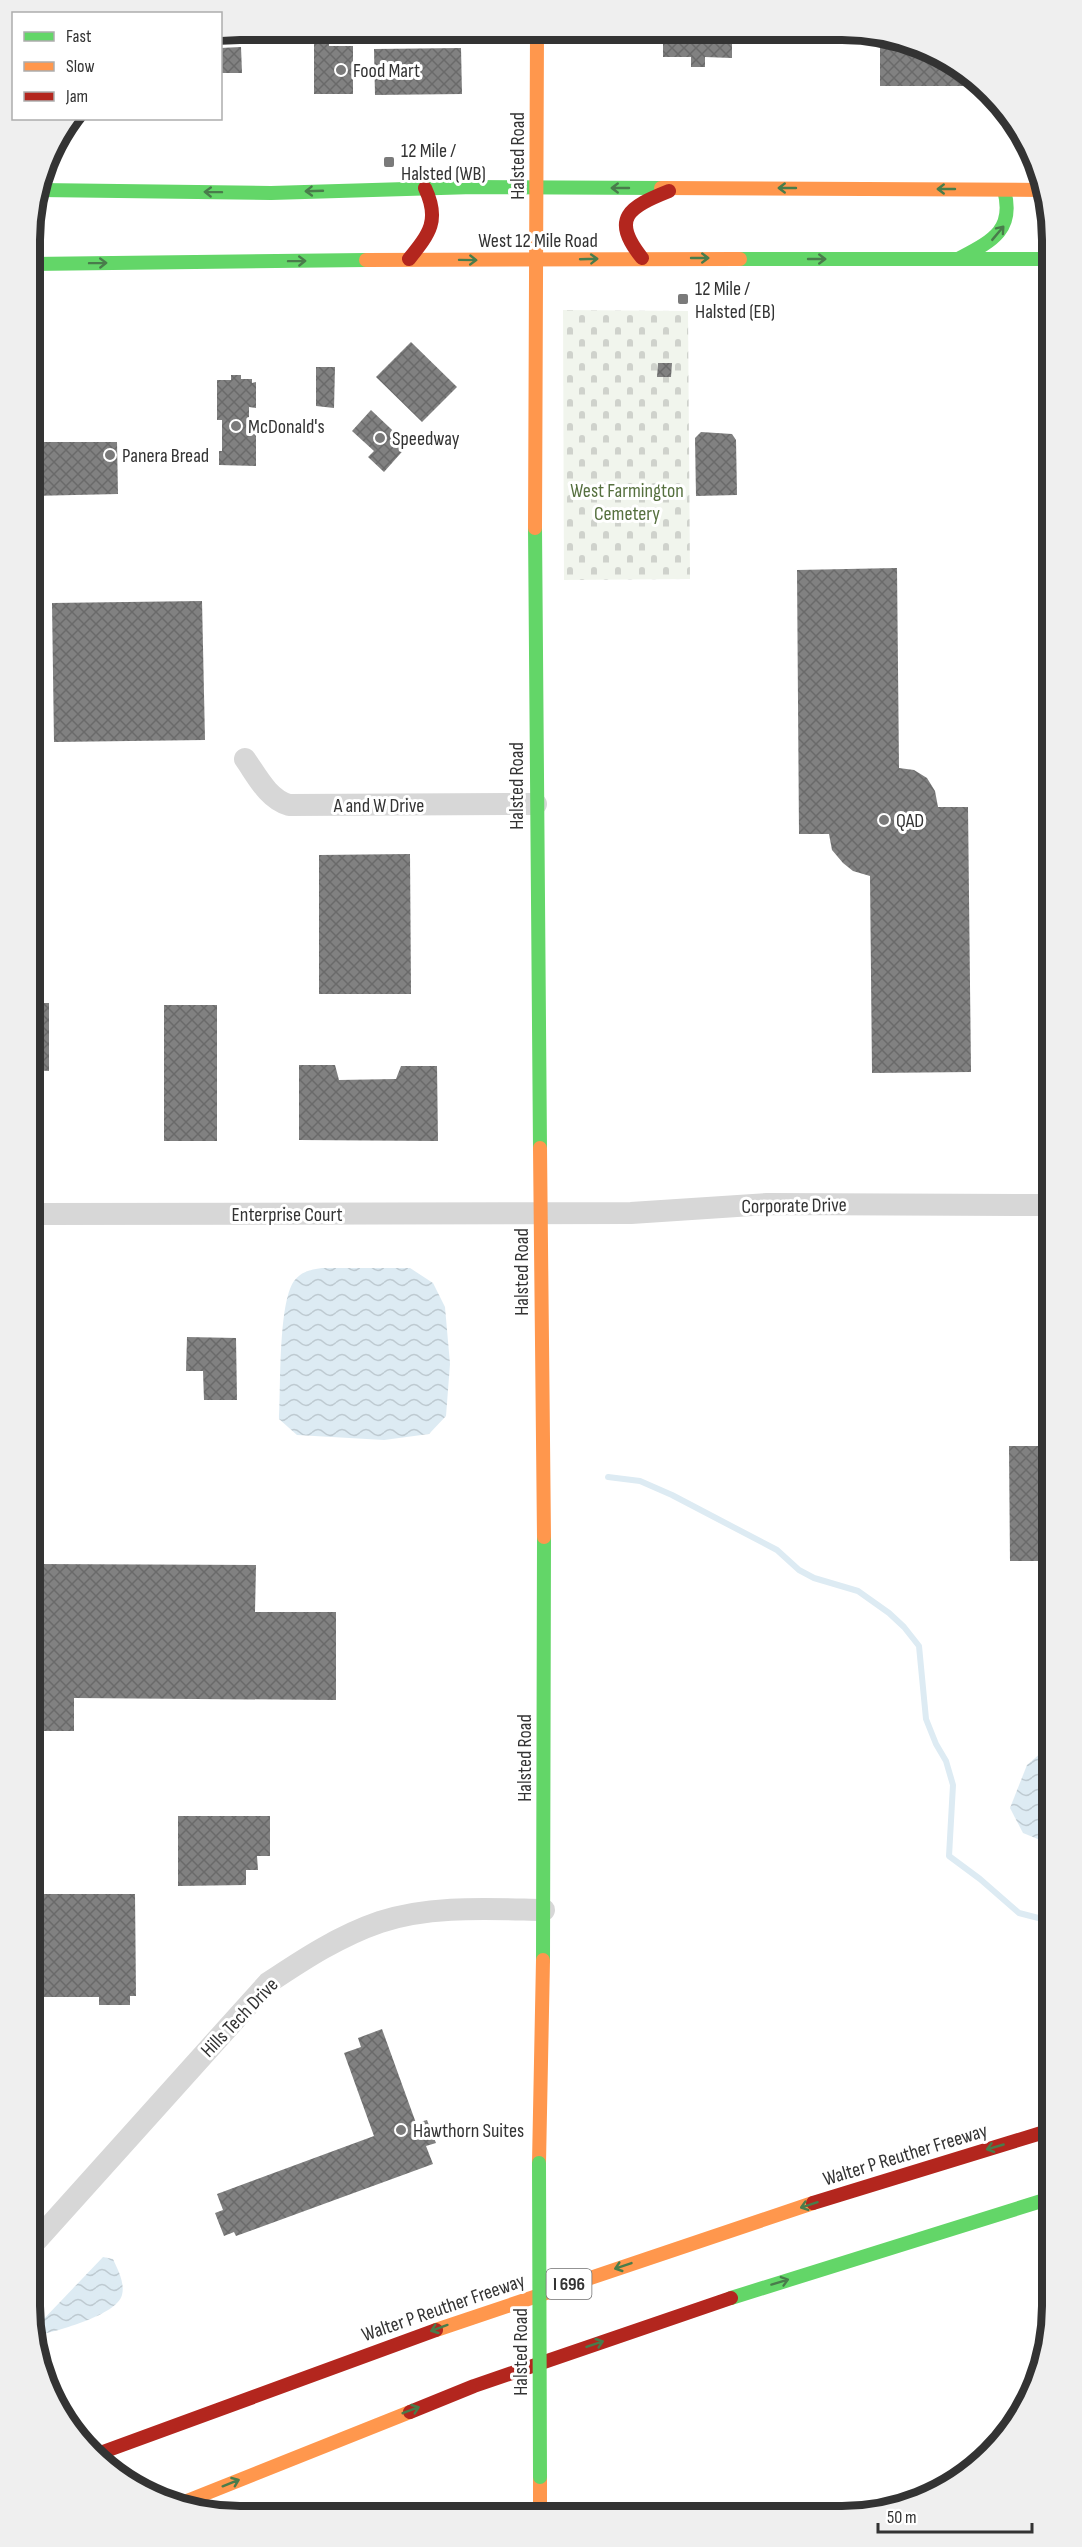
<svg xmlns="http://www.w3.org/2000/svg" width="1082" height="2547" font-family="'Sofia Sans Condensed',sans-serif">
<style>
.cemetery{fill:url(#cemetery-stones)}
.water{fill:url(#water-waves)}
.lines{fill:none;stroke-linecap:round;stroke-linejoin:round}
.stream{stroke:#ddebf3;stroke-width:6}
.building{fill:url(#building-cross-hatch)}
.street{stroke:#d7d7d7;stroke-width:22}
.fast{stroke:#63d668;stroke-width:14}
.slow{stroke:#ff974d;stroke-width:14}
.jam{stroke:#b3261e;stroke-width:14}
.fast-bridge{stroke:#63d668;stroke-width:14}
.oneway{stroke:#497c4b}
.poi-dot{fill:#7a7a7a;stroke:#fff;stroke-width:2}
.labels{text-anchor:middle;stroke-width:6;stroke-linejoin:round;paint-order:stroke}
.shield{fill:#fff;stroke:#707070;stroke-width:1.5}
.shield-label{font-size:18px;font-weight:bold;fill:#333}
.poi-label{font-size:20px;fill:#333;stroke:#fff;text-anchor:start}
.street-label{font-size:20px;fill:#333;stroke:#fff}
.park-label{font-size:20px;fill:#56703f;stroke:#fff}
.rim{fill:none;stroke:#333;stroke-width:8}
</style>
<defs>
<pattern id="cemetery-stones" width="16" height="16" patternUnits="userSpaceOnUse" patternTransform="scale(1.5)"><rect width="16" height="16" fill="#f1f5ed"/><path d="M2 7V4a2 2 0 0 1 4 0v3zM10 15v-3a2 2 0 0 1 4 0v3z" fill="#cfd2cc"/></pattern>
<pattern id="water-waves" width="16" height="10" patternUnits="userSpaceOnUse" patternTransform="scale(1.5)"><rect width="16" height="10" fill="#ddebf3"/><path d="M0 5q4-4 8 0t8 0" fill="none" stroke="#becad1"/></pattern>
<pattern id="building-cross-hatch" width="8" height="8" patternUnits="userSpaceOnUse" patternTransform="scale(1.5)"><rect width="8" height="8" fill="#818181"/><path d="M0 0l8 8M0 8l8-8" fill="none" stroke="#6a6a6a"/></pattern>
</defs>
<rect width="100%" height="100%" fill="#fff"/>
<path class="cemetery" d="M563,310L688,311L690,579L564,580Z"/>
<g class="water">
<path d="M322,1268H410L433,1283L445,1307L450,1364L446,1416L429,1434L384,1440L297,1435L279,1419C281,1389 278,1304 294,1281C302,1271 310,1270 322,1268Z"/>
<path d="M1050,1745V1844L1023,1833L1010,1808L1027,1765Z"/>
<path d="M103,2257L113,2259C118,2270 125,2283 122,2295C117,2315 57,2331 39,2335L38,2325Z"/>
</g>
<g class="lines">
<path class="stream" d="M608,1477L640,1481L672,1495L777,1550L799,1570L814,1578L858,1591L889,1613L904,1627L919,1646L926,1719L936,1744L946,1761L953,1785L949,1856L980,1879L1019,1913L1050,1921"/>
</g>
<g class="building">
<path d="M314,30L329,31V46H353V94H314Z"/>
<path d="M663,33H732V58L705,57V67H691V57H663Z"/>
<path d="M880,34L980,83L983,86H880Z"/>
<path d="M241,47L242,73H220V48Z"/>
<path d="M461,48L462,94L375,95L374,49Z"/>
<path d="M411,342L457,387L422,422L376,377Z"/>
<path d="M658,363H672L671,377H657Z"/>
<path d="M316,367H335L334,408L316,406Z"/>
<path d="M231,375H241V379H252V383L256,382V408L249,407V432H256V466L219,465V451H222V420H217V380H231Z"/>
<path d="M371,410L408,445L384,472L368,457L374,451L352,431Z"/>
<path d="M701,432L732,434L736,440L737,495L696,496L695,438Z"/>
<path d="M31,442H117L118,494L31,496Z"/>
<path d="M897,568L899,768L914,770L927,778L935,791L938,807H968L971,1072L872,1073L870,876L853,871L843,863L832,850L829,834H799L797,570Z"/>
<path d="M202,601L205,740L54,742L52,603Z"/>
<path d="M410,854L411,994H319V855Z"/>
<path d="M33,1003H49V1071L33,1070Z"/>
<rect x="164" y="1005" width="53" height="136"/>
<path d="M299,1065H335L339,1080L396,1079L401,1066H437L438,1141L299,1140Z"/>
<rect x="34" y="1288" width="9" height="72"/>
<path d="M187,1337L236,1338L237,1400H204L203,1371H186Z"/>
<path d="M1009,1446H1049V1561H1010Z"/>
<path d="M35,1564L256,1565L255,1612H336V1700L74,1698V1731H35Z"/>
<path d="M178,1816H270V1856H257L258,1870H246V1885L178,1886Z"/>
<path d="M36,1894H135L136,1996H130V2005H99V1997H36Z"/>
<path d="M382,2029L416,2123L427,2120L436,2143L426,2146L433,2164L236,2236L234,2232L224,2236L215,2213L223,2210L217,2194L374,2136L344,2053L361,2047L358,2038Z"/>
</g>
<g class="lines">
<g class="street">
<path d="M245,759C257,776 268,799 289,805L536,804"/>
<path d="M34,1214L631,1213L767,1204L1048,1205"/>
<path d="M37,2240L268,1983C304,1959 339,1936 380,1922C431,1905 490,1909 544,1910"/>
</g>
<g class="fast">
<path d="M40,190L271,193L474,187L661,188"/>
<path d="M960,258C992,241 1015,230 1004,190"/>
<path d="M740,259H1045"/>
<path d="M31,264L366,260"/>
<path d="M535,528L540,1148"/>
<path d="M543,1960L544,1537"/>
<path d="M731,2298L1051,2198"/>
</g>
<g class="slow">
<path d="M661,188L1045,190"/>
<path d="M366,260L740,259"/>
<path d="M535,528L537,32"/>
<path d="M540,1148L544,1537"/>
<path d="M539,2163L543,1960"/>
<path d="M436,2330L813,2203"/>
<path d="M540,2477V2511"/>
<path d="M177,2505L410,2412"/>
</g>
<g class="jam">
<path d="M642,258C610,218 629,207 669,191"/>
<path d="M409,259C430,233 440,220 425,188"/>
<path d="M813,2203L1051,2130"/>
<path d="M410,2412L474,2386L731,2298"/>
<path d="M92,2456L436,2330"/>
</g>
<path class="fast-bridge" d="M539,2163L540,2477"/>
</g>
<defs><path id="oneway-shaft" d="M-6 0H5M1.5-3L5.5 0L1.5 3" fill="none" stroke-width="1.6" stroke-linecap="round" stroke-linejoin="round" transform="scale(1.5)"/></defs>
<g class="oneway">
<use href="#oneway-shaft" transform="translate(620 188) rotate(180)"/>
<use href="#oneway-shaft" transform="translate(787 188) rotate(-180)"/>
<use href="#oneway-shaft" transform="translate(946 189) rotate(-180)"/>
<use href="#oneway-shaft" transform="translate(314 191) rotate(178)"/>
<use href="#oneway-shaft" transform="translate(213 192) rotate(-179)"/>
<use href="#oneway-shaft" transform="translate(998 233) rotate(-50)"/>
<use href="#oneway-shaft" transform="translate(700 258)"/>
<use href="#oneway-shaft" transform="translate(589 259) rotate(-2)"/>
<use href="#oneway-shaft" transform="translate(817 259)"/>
<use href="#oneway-shaft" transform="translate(468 260) rotate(1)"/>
<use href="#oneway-shaft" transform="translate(297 261) rotate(-1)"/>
<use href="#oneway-shaft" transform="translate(98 263) rotate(-1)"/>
<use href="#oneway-shaft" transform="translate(995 2147) rotate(164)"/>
<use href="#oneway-shaft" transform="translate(809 2205) rotate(162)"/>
<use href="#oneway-shaft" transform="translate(623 2266) rotate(161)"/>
<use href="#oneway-shaft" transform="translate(780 2282) rotate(-17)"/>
<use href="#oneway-shaft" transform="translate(439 2328) rotate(160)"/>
<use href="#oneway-shaft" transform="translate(595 2344) rotate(-19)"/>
<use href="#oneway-shaft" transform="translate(411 2410) rotate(-21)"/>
<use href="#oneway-shaft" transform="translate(231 2483) rotate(-22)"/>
</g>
<g class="poi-dot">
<circle cx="341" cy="70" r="6"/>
<rect x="383" y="156" width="12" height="12" rx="3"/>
<rect x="677" y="293" width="12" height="12" rx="3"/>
<circle cx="236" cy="426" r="6"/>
<circle cx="380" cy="438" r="6"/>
<circle cx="110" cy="455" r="6"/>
<circle cx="884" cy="820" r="6"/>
<circle cx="401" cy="2130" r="6"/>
</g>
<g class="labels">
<rect class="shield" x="546.5" y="2269" width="45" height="30" rx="4.5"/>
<g class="shield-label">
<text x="569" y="2290">I 696</text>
</g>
<g class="poi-label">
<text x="353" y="77">Food Mart</text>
<text x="401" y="157">12 Mile /<tspan x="401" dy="23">Halsted (WB)</tspan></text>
<text x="695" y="295">12 Mile /<tspan x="695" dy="23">Halsted (EB)</tspan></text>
<text x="248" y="433">McDonald's</text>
<text x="392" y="445">Speedway</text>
<text x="122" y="462">Panera Bread</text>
<text x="896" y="827">QAD</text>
<text x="413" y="2137">Hawthorn Suites</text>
</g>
<g class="street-label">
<text transform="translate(517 156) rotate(-90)" y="7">Halsted Road</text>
<text x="538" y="247">West 12 Mile Road</text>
<text transform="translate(516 786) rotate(-90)" y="7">Halsted Road</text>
<text x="379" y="812">A and W Drive</text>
<text transform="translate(794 1205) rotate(-1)" y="7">Corporate Drive</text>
<text x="287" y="1221">Enterprise Court</text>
<text transform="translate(521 1272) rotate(-90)" y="7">Halsted Road</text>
<text transform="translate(524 1758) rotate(-90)" y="7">Halsted Road</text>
<text transform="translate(239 2017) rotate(-46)" y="7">Hills Tech Drive</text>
<text transform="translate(905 2154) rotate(-17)" y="7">Walter P Reuther Freeway</text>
<text transform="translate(443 2307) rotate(-19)" y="7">Walter P Reuther Freeway</text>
<text transform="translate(520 2352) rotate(-90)" y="7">Halsted Road</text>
</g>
<g class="park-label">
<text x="627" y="497">West Farmington<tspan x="627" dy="23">Cemetery</tspan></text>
</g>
</g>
<path d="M0 0H1082V2547H0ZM240 40H842A200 200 0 0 1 1042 240V2306A200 200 0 0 1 842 2506H240A200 200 0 0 1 40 2306V240A200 200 0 0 1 240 40Z" fill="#efefef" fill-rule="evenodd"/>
<path class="rim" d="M240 40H842A200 200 0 0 1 1042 240V2306A200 200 0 0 1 842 2506H240A200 200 0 0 1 40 2306V240A200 200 0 0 1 240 40Z"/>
<rect x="12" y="12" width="210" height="108" fill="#ffffff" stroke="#adadad" stroke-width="1.5"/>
<rect x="24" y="32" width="30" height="9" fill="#63d668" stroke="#adadad" stroke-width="1.5"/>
<text x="66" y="42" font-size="18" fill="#333333">Fast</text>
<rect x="24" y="62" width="30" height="9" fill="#ff974d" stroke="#adadad" stroke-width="1.5"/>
<text x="66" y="72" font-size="18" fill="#333333">Slow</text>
<rect x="24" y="92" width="30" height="9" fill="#b3261e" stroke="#adadad" stroke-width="1.5"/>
<text x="66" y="102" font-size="18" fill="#333333">Jam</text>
<path d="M878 2523v9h154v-9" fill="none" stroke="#333333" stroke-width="3"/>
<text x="887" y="2523" font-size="18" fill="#333333" stroke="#ffffff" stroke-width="4.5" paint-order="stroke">50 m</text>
</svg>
